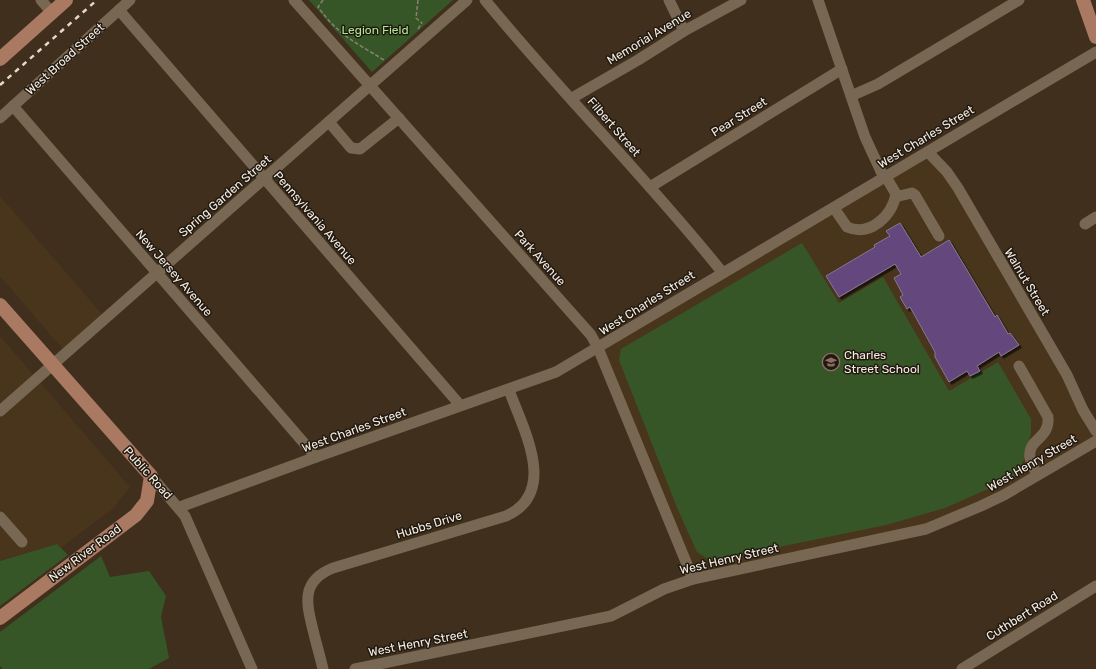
<svg xmlns="http://www.w3.org/2000/svg" width="1096" height="669" font-family="Rubik,sans-serif">
<style>
.built{fill:#49351c}
.green{fill:#375627}
.building{fill:#63467d;stroke:#857991;filter:url(#shadow)}
.lines{fill:none;stroke-linecap:round;stroke-linejoin:round}
.path{stroke:#8d8070;stroke-width:1.5;stroke-dasharray:4 2;stroke-linecap:butt}
.minor{stroke:#786752;stroke-width:11}
.major{stroke:#a97962;stroke-width:14}
.rail{stroke:#e4d9cc;stroke-width:2.5;stroke-dasharray:5 5;stroke-linecap:butt}
.labels{text-anchor:middle;stroke-width:3;stroke-linejoin:round;paint-order:stroke}
.park-label{font-size:12px;fill:#aee593;stroke:#201911}
.street-label{font-size:12px;fill:#f6ece0;stroke:#201911}
.poi-label{font-size:12px;fill:#f6ece0;stroke:#201911;text-anchor:start}
</style>
<defs>
<filter id="shadow"><feDropShadow dx="2.5" dy="2.5" stdDeviation="0" flood-color="#0009"/></filter>
</defs>
<rect width="100%" height="100%" fill="#3f2f1c"/>
<g class="built">
<path d="M928,152L951,176L1096,430V441L948,521L693,579L598,349Z"/>
<path d="M0,196L106,319L67,354L0,276Z"/>
<path d="M0,336L130,487L113,508L61,548L57,544L0,561Z"/>
</g>
<g class="green">
<path d="M309,0H453L372,72Z"/>
<path d="M802,243L839,303L883,277L949,391L998,362L1031,419V433L1025,458L1015,477L945,508L886,525L711,561L697,552L678,510L619,360L621,349Z"/>
<path d="M57,544L68,555L0,606V561Z"/>
<path d="M101,556L110,577L149,571L166,596L161,617L169,658L149,669H3L0,666V632Z"/>
</g>
<path class="building" d="M900,223L921,257L949,240L995,317L997,315L1008,334L1010,333L1019,345L1001,356L999,352L977,366L980,371L970,376L967,371L949,382L935,357V352L910,307L907,309L900,297L903,295L894,278L901,274L895,264L839,297L826,276L875,247L874,245L890,236L886,231Z"/>
<g class="lines">
<g class="path">
<path d="M323,0L318,7C339,36 355,42 384,60"/>
<path d="M418,0L416,18L422,23"/>
<path d="M418,29L422,23"/>
</g>
<g class="minor">
<path d="M41,0L52,13"/>
<path d="M294,0L591,335L598,348L693,579"/>
<path d="M485,0C561,93 647,178 722,272"/>
<path d="M669,0L684,31"/>
<path d="M818,0L865,137L884,178"/>
<path d="M119,10L460,405"/>
<path d="M851,96L878,84L1019,0"/>
<path d="M572,98L638,60L684,31L741,0"/>
<path d="M13,106L316,457"/>
<path d="M0,118L130,0"/>
<path d="M329,122L351,148L360,149L399,118"/>
<path d="M928,152L947,172L958,188L1067,375L1083,410L1096,431"/>
<path d="M886,177L896,194L899,196L912,193L915,195L939,236"/>
<path d="M650,187L842,69"/>
<path d="M834,208L847,227C870,237 892,216 896,194"/>
<path d="M1085,224L1096,217"/>
<path d="M1019,366L1048,417C1050,440 1027,438 1030,458C1031,463 1035,470 1037,475"/>
<path d="M0,411L467,0"/>
<path d="M151,476L185,516L252,669"/>
<path d="M180,507L316,457L556,372L1096,52"/>
<path d="M0,517L22,542"/>
<path d="M323,669C320,656 316,643 313,630C306,602 301,581 333,568L506,516C559,492 523,429 509,390"/>
<path d="M355,669L611,616L664,589L693,579L926,529L981,506L1004,495L1096,441"/>
<path d="M962,669L1096,586"/>
</g>
<g class="major">
<path d="M1083,0L1096,37"/>
<path d="M0,59L66,0"/>
<path d="M0,305L151,476L147,501L136,515L0,618"/>
</g>
<path class="rail" d="M0,85L97,0"/>
</g>
<defs>
<symbol id="school-ring" viewBox="-11 -11 22 22"><circle r="9.5" fill="#201911" stroke="#8d6e63" stroke-width="1.5"/><path d="M0-5L7-2L0 1L-7-2ZM-4 1L0 2.5L4 1V4Q0 6-4 4Z" fill="#8d6e63"/></symbol>
</defs>
<g fill-rule="evenodd">
<use href="#school-ring" x="821" y="352" width="20" height="20"/>
</g>
<g class="labels">
<g class="park-label">
<text x="375" y="34">Legion Field</text>
</g>
<g class="street-label">
<text transform="translate(649 37) rotate(-31)" y="4">Memorial Avenue</text>
<text transform="translate(65 59) rotate(-42)" y="4">West Broad Street</text>
<text transform="translate(739 117) rotate(-32)" y="4">Pear Street</text>
<text transform="translate(614 127) rotate(49)" y="4">Filbert Street</text>
<text transform="translate(926 137) rotate(-31)" y="4">West Charles Street</text>
<text transform="translate(225 196) rotate(-41)" y="4">Spring Garden Street</text>
<text transform="translate(315 218) rotate(49)" y="4">Pennsylvania Avenue</text>
<text transform="translate(540 258) rotate(48)" y="4">Park Avenue</text>
<text transform="translate(174 273) rotate(49)" y="4">New Jersey Avenue</text>
<text transform="translate(1027 282) rotate(59)" y="4">Walnut Street</text>
<text transform="translate(647 303) rotate(-32)" y="4">West Charles Street</text>
<text transform="translate(354 430) rotate(-20)" y="4">West Charles Street</text>
<text transform="translate(1032 463) rotate(-30)" y="4">West Henry Street</text>
<text transform="translate(148 473) rotate(48)" y="4">Public Road</text>
<text transform="translate(429 525) rotate(-17)" y="4">Hubbs Drive</text>
<text transform="translate(85 553) rotate(-37)" y="4">New River Road</text>
<text transform="translate(729 559) rotate(-13)" y="4">West Henry Street</text>
<text transform="translate(1022 616) rotate(-32)" y="4">Cuthbert Road</text>
<text transform="translate(418 643) rotate(-11)" y="4">West Henry Street</text>
</g>
<g class="poi-label">
<text x="844" y="359">Charles<tspan x="844" dy="14">Street School</tspan></text>
</g>
</g>
</svg>
